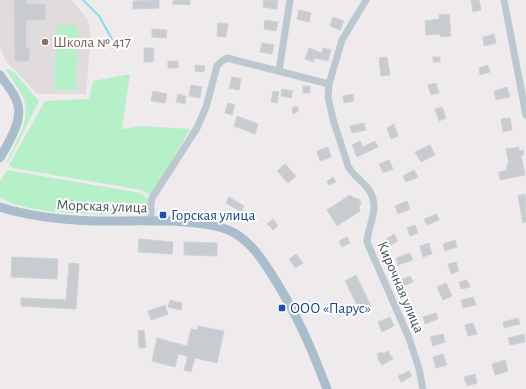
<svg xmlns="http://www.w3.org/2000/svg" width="526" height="389" font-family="'Alegreya Sans',sans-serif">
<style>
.education{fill:#e0dcde}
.green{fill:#b6f0c9}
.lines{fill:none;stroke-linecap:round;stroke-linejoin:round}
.stream{stroke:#81dfef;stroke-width:2}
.building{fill:#c8ccd1;stroke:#cfd2d8}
.minor{stroke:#bbc8cf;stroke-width:7}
.major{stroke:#a9bdcd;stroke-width:9}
.education-dot{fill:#8d6e63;stroke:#fff;stroke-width:1.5}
.transit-dot{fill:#1a4fb4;stroke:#fff;stroke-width:1.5}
.labels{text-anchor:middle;stroke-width:4;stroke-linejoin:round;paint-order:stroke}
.education-label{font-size:15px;fill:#785e54;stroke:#fff;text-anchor:start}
.street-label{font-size:15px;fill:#43515a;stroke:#fff}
.transit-label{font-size:15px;fill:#164399;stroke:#fff;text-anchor:start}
</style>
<rect width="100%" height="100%" fill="#efebec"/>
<path class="education" d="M0,0H71L88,19L91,36L86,94H37L21,76L7,63L0,48Z"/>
<g class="green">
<path d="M57,25H78L76,90H54Z"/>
<path d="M7,69L13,71L39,101L7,164V161C15,143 31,120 24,100C20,89 12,80 6,70Z"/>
<path d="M130,74L122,129L142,126L190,129L151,196L142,190L13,168L9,165L45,101L89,99L93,81Z"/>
<path d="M7,170L140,193L148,199C148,207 146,211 138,214C104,214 26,216 0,197V182Z"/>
</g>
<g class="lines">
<path class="stream" d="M83,0L99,16L112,39"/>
</g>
<g class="building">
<path d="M14,0H26V4H45V20H26V48H29V61H15Z"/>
<path d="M159,0V8L133,9V1Z"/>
<path d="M173,0H190V5L173,4Z"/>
<path d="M264,0H278L277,9L263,7Z"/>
<path d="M471,0H479L481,10L473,12Z"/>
<path d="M299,10L311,13L309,22L297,19Z"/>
<path d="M449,14L451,36L440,37V34L426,35L425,21L439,19V15Z"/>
<path d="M333,17L344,21L340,30L330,26Z"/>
<path d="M265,20L278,22L276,31L264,29Z"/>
<path d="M218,23L228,24L226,37L217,36Z"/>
<path d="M152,29L167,30L166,38L152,37Z"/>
<path d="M494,34L496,43L484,46L483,37Z"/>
<path d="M262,43L274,45L272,54L260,52Z"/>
<path d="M144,48H154L153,62H144Z"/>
<path d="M309,48L322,53L323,48L331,50L328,61L315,58L313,62L305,59Z"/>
<path d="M387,57L390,75L381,76L379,58Z"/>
<rect x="433" y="57" width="7" height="5"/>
<rect x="168" y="61" width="10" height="7"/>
<path d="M195,65L205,66L204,72L195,71Z"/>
<path d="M488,65L490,72L480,75L479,68Z"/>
<path d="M232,77L241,79L239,90L229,88Z"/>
<path d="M436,83L439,93L431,95L428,85Z"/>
<path d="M191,85L202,87L200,98L189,96Z"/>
<rect x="303" y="86" width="7" height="7"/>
<path d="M507,87L510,97L496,100L494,91Z"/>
<path d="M282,89L293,91L291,98L281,96Z"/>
<path d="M153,91L167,94L165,103L151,101Z"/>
<path d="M273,91L279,92L277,103L271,102Z"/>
<path d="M178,94L186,96L185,104L176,102Z"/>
<path d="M353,94L354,101L344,103L343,96Z"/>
<path d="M228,103L235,105L232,115L225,113Z"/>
<path d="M297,106L299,111L293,114L292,108Z"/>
<path d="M442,107L446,118L439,121L435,109Z"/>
<path d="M237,116L258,124L255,134L234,126Z"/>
<path d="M510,118L512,130L503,132L501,119Z"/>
<path d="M364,123L366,130L352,133L350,126Z"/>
<path d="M394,124L398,136L391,139L387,128Z"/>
<path d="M360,141L363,147L375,141L378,147L357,157L352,145Z"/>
<path d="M430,145L435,155L421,162L415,152Z"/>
<path d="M328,147L331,157L320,161L317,151Z"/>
<path d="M519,147V151L523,150L524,155H521L525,175L500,180L499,172L507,170V164L509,163L506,149Z"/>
<path d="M389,160L393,169L383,173L379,164Z"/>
<path d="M285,164L296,176L288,183L277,171Z"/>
<path d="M414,170L418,177L406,182L403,176Z"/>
<path d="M333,177L336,182L329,185L327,181Z"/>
<path d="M525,194L526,222L523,223L518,196Z"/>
<path d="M350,195L354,198L359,199L361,203L359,207L360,211L337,226L327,210Z"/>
<path d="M229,197L244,206L241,212L226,203Z"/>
<path d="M407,201L410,209L398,214L395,206Z"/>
<path d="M437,214L439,220L427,225L424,219Z"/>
<path d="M273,219L278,226L273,230L267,224Z"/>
<path d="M415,225L418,233L410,236L407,228Z"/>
<path d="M394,234L398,241L389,246L386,239Z"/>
<path d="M347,237L350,243L342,247L339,241Z"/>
<path d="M139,239L173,242L172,254L138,252Z"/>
<path d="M455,240L457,247L445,251L443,244Z"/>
<path d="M184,242L217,243V256L184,255Z"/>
<path d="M429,243L432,254L423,257L420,246Z"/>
<path d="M410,253L413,260L398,265L396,258Z"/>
<path d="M296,254L303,263L295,268L289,259Z"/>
<path d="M12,257L58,259L57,279L11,277Z"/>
<path d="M456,262L459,271L451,274L448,264Z"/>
<path d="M69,263L79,264L76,309L21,306V298L66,300Z"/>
<path d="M356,275L371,306L360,311L345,281Z"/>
<path d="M410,276L413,282L401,287L398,281Z"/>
<path d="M467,280L470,287L461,289L459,282Z"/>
<path d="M446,283L452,296L443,300L437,287Z"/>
<path d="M473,297L476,305L463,308L461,300Z"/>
<path d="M170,300L182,303L181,310L168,307Z"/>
<path d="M165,305L168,314L151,320L148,311Z"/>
<path d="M436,313L438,319L425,324L423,317Z"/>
<path d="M390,317L394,326L382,332L378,322Z"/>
<path d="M518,318L520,324L504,328L503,322Z"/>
<path d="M473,323L477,334L468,336L465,325Z"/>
<path d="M198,326L224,331L217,363L195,358L191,372L184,370L188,356L178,354L175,367L152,361L157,338L187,346L191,329L197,330Z"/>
<path d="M144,330L146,348H139L138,331Z"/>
<path d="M443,334L445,342L433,346L430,337Z"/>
<path d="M524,334L525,342L510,345L508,338Z"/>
<path d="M388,351L393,359L382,365L377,357H379L377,354L382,352L383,354Z"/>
<path d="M443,354L447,365L436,368L433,357Z"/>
<path d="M505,360L508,371L495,375L492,364Z"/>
<path d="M409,371L412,376L401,382L398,376Z"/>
<path d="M475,374L477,383L467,386L464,377Z"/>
</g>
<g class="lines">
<g class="minor">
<path d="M366,0L342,40L329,84L328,97L333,119L348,166C353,176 363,181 369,190C381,208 368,224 367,242L409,338L419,369L423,389"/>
<path d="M504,0L526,115"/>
<path d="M279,71L290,0"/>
<path d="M151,222V205L152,198L197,128L206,107L217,66L222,61L227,58L329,84"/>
</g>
<g class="major">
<path d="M0,75C6,84 14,92 17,102C24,120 8,143 0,158"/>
<path d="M0,207C31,217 63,220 96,221C130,222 208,216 236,234C252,244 262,259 272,275C296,312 311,347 327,389"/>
</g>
</g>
<circle class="education-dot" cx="45" cy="42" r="4"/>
<g class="transit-dot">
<rect x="159" y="211" width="8" height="8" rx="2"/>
<rect x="278" y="304" width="8" height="8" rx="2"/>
</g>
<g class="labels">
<g class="education-label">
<text x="53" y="47">Школа № 417</text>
</g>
<g class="street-label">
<text transform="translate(102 206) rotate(2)" y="5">Морская улица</text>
<text transform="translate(401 287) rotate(67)" y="5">Кирочная улица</text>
</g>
<g class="transit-label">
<text x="171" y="220">Горская улица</text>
<text x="290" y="313">ООО «Парус»</text>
</g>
</g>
</svg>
